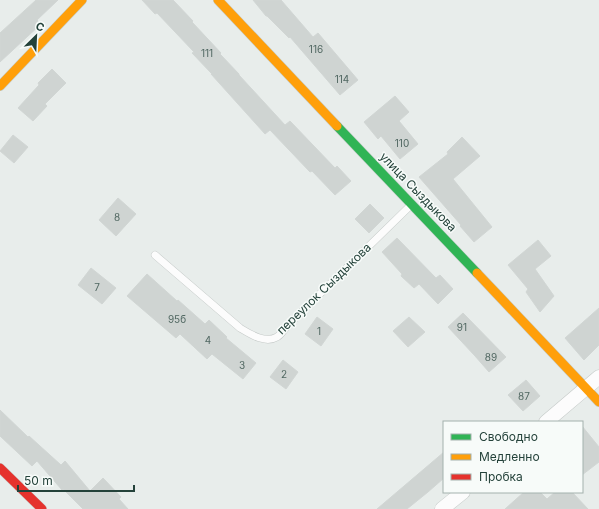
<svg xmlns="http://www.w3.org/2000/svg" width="599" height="509" font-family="Inter,sans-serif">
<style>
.building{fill:#cfd4d2;stroke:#d1d6d4}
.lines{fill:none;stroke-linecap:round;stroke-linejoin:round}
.lane-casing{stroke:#c5cac8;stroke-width:8}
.street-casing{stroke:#c5cac8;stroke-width:15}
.fast-casing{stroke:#c3cbc8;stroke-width:10}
.slow-casing{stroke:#c3cbc8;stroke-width:10}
.jam-casing{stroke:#c3cbc8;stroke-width:10}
.lane{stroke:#fcfcfc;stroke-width:7}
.street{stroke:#fcfcfc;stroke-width:14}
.fast{stroke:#30b455;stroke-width:9}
.slow{stroke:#ff9f0a;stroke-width:9}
.jam{stroke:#e5322d;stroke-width:9}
.labels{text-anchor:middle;stroke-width:3;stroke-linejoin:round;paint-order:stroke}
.number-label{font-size:10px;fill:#506761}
.street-label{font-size:12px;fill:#24423a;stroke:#f7fbf9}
</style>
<rect width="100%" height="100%" fill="#e8edeb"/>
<g class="building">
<path d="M36,0H58L37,20L41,24L0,62V33Z"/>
<path d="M142,0H173L193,21L192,22L221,53L220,54L239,74V75L285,125L290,121L335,168L337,166L351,181L335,195L312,171L310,172L270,130L265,134L211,74H212L192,53L194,52L157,13L155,14Z"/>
<path d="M253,0H281L313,37L318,33L358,80L340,95L290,37L289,38L267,16H266Z"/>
<path d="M52,69L66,83L45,104L47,106L33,121L18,108L39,85L38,83Z"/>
<path d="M395,96L409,112L399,121L418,144L400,159L381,136L378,139L364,122Z"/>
<path d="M13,135L28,147L14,163L0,151Z"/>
<path d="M462,137L480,156L453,179L492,227L474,242L460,226L461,225L419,177L448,154L447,152Z"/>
<path d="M118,198L136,214L116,236L99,220Z"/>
<path d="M370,204L384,218L369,233L355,219Z"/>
<path d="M397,238L436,278L440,275L453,289L438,304L419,284L414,288L401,276L402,274L382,252Z"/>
<path d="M538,240L551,256L535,269L554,296L540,312L526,292L528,289L508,265Z"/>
<path d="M91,268L116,288L102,304L78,285Z"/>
<path d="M147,274L177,301L178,300L205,324L209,320L227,337L226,338L256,363L243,379L212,354L207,359L180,334L176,338L127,296Z"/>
<path d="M599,308V345L584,360L565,338Z"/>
<path d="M463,313L506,357L489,372L475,356L448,327Z"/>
<path d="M317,317L333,329L321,346L305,334Z"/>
<path d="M409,317L425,332L408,347L393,331Z"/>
<path d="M283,360L298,372L286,389L270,377Z"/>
<path d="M526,380L540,396L523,411L508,395Z"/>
<path d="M0,410L28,437L29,436L61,465L65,461L90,491L103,478L121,497L119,499L128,509H83L63,489L62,490L37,461L32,466L0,436Z"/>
<path d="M582,426L599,447V462L582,475Z"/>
<path d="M444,452V478L428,492L407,509H377Z"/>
<path d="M524,492H540L547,499L555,492H572L588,509H505Z"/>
</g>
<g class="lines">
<defs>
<path id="lane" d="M155,255L240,328C250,334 265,344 277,337C281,335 285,328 288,325L411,205"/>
<g id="street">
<path d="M546,422L599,377"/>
<path d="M442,509L463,492"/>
</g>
<path id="fast" d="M337,126L477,273"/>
<g id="slow">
<path d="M218,0L337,126"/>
<path d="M0,86L82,0"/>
<path d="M477,273L599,402"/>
</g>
<path id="jam" d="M0,468L42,509"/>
</defs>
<use href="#lane" class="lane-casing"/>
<use href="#street" class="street-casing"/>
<use href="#fast" class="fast-casing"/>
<use href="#slow" class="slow-casing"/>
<use href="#jam" class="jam-casing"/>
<use href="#lane" class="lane"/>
<use href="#street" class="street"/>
<use href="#fast" class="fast"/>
<use href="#slow" class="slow"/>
<use href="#jam" class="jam"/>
</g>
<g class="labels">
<g class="number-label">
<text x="316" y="53">116</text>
<text x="207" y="57">111</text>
<text x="342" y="83">114</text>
<text x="402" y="147">110</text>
<text x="117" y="221">8</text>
<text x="97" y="291">7</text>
<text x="177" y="323">95б</text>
<text x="462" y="331">91</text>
<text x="319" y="335">1</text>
<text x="208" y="344">4</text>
<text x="491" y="361">89</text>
<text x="242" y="369">3</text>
<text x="284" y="378">2</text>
<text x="524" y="400">87</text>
</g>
<g class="street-label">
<text transform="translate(418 192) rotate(46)" y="4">улица Сыздыкова</text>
<text transform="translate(324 289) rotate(-44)" y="4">переулок Сыздыкова</text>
</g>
</g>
<rect x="443" y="421" width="140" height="72" fill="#f7fbf9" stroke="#a3b1ad"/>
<rect x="451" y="434" width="20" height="6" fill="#30b455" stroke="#a3b1ad"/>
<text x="479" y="441" font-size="12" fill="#24423a">Свободно</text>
<rect x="451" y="454" width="20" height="6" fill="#ff9f0a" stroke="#a3b1ad"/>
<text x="479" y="461" font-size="12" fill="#24423a">Медленно</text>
<rect x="451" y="474" width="20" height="6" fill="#e5322d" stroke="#a3b1ad"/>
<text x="479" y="481" font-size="12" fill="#24423a">Пробка</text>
<g transform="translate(36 36) rotate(24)" stroke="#f7fbf9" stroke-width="3" paint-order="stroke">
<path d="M0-3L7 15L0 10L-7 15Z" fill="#24423a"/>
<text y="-6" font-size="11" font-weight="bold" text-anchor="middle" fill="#24423a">С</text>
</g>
<path d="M18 485v6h116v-6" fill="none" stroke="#24423a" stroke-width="2"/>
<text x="24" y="485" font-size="12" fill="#24423a" stroke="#f7fbf9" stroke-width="3" paint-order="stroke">50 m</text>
</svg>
